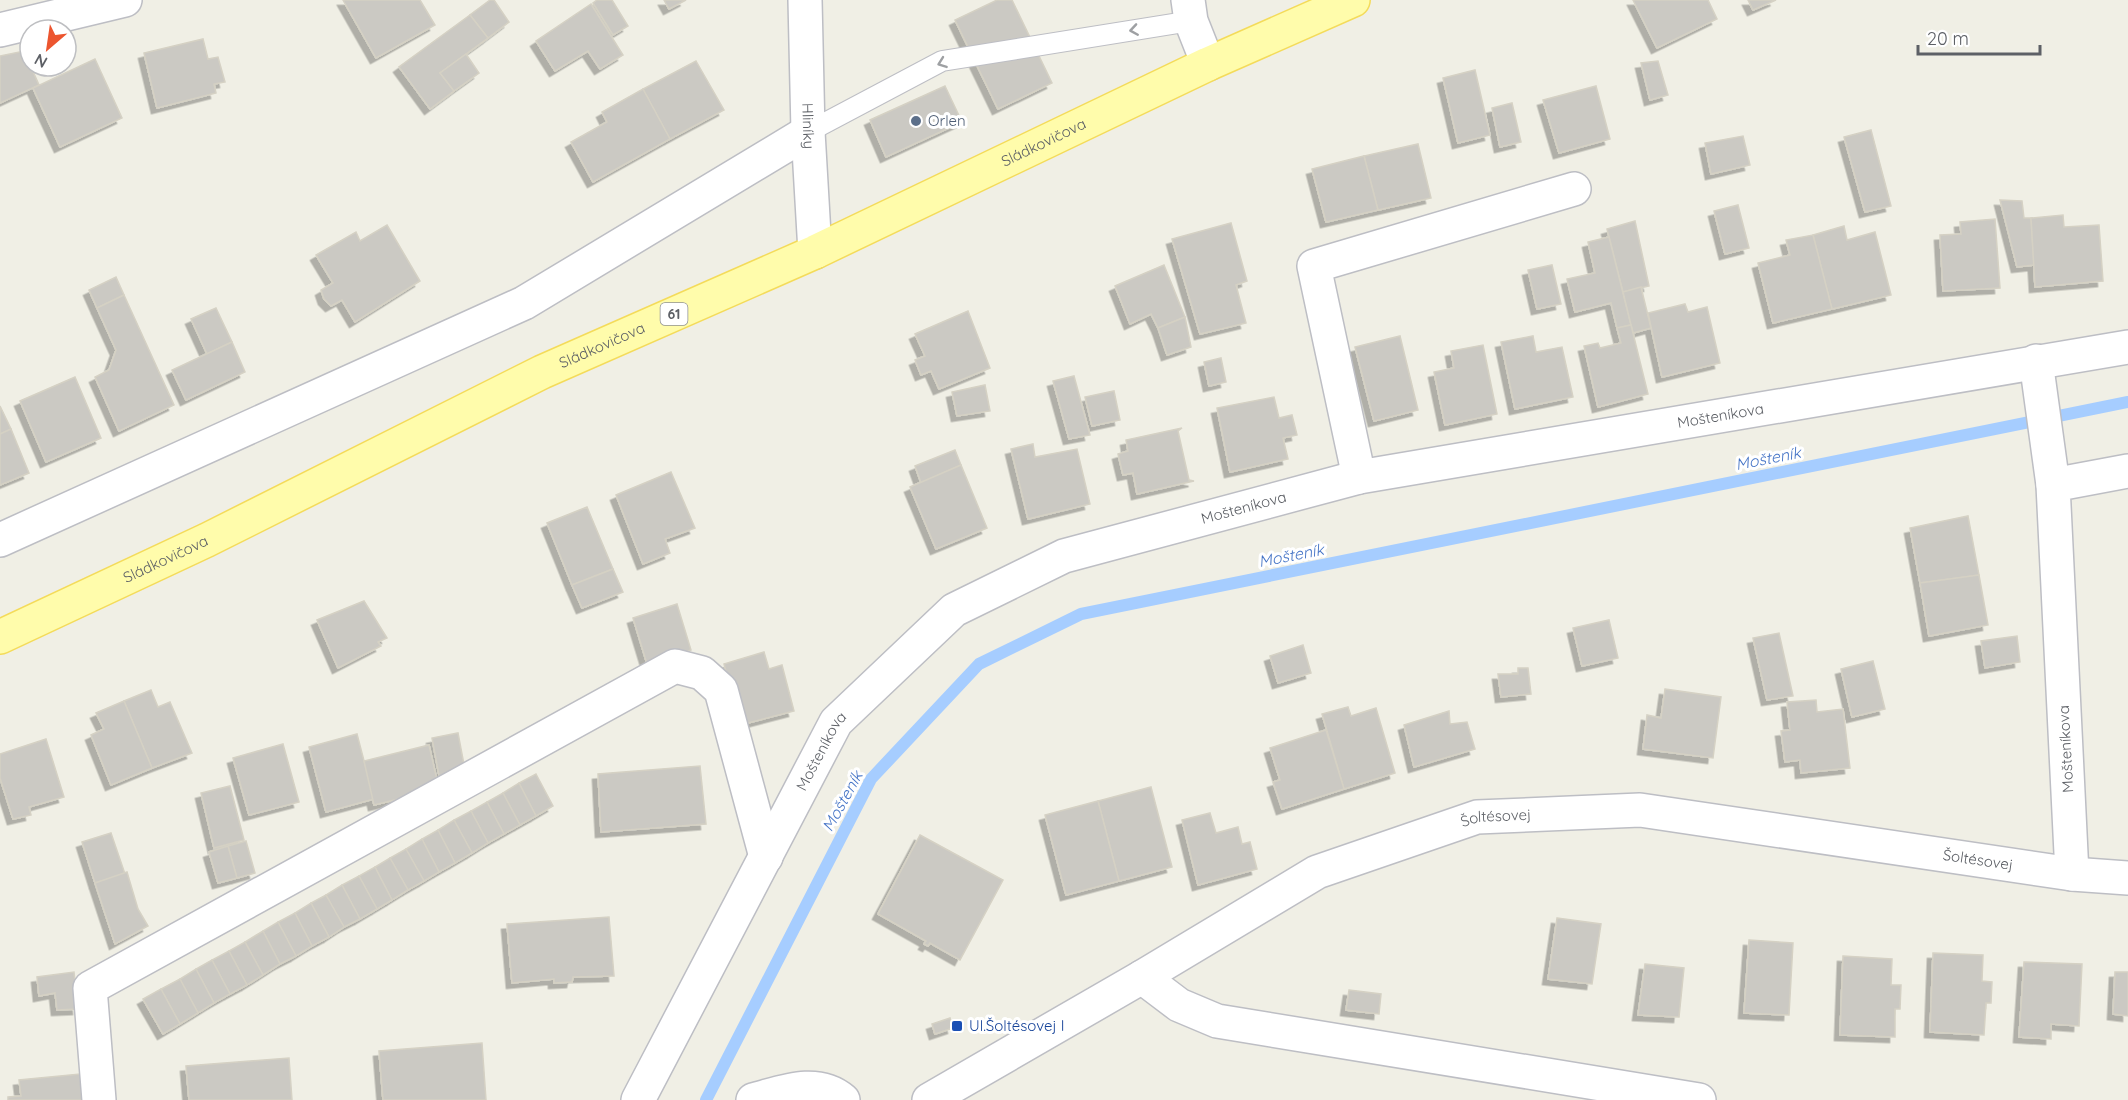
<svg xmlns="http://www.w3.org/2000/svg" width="2128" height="1100" font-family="Quicksand,sans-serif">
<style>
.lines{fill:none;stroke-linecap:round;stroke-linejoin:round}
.stream{stroke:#a6cdff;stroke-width:12}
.building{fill:#cbc9c3;stroke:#d5d1c4;stroke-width:1.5;filter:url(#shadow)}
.service-casing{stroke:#bdbec4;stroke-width:22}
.minor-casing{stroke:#bdbec4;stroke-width:36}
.primary-casing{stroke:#f4db5a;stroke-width:36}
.service{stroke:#fff;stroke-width:20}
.minor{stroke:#fff;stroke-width:33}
.primary{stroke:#fffcab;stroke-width:33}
.oneway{stroke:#9ea0a3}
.service-dot{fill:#5c6f8a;stroke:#fff;stroke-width:2}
.transit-dot{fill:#1a4fb4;stroke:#fff;stroke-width:2}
.labels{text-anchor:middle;stroke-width:6;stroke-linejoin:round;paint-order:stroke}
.shield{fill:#fff;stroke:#8e9094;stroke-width:1.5}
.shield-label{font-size:14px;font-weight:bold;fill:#5d6066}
.service-label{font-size:15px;fill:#4e5e75;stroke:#fff;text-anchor:start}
.street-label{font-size:15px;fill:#5d6066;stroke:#fff}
.transit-label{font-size:15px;fill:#164399;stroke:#fff;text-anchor:start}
.water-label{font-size:16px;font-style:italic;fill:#4574c6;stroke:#fff}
</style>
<defs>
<filter id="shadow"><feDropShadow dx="-5.5" dy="5.5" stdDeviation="0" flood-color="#0004"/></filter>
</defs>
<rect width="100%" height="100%" fill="#f0efe5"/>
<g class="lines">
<path class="stream" d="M706,1100L871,779L979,664L1081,614L2128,402"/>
</g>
<g class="building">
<path d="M343,0H420L435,25L376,58Z"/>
<path d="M490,0H494L509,22L488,38L470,15Z"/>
<path d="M597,0H612L628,26L613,35L593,3Z"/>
<path d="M664,0H686L669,9Z"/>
<path d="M997,0H1012L1052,83L998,109L955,20Z"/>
<path d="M1633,0H1708L1717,19L1657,48Z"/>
<path d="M1748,0H1776L1753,10Z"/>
<path d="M591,4L623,55L600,69L588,51L555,71L536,41Z"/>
<path d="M470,15L488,38L440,73L454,91L430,109L399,67Z"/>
<path d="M203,39L208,59L218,57L225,82L214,84L216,93L157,108L144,53Z"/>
<path d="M24,51L39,85L0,103V56Z"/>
<path d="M466,54L479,73L454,91L440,73Z"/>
<path d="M95,59L122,118L60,147L33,88Z"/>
<path d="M696,61L724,110L670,139L643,89Z"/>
<path d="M1658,61L1668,95L1650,100L1641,63Z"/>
<path d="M1475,70L1490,135L1458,143L1443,78Z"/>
<path d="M945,86L962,122L886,157L870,120Z"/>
<path d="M1596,86L1610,139L1559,153L1543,100Z"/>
<path d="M643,89L670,139L593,182L571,142L607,122L602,112Z"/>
<path d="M1512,103L1521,142L1500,147L1492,108Z"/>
<path d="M1871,130L1891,206L1865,212L1844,137Z"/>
<path d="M1743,136L1750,165L1711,174L1705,143Z"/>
<path d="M1418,144L1431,198L1378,210L1364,156Z"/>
<path d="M1364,156L1378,210L1326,222L1312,169Z"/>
<path d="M2000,200L2022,201L2024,218H2031L2034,265L2017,267Z"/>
<path d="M1738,205L1749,248L1725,254L1714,211Z"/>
<path d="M2063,215L2064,227L2099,225L2103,281L2035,287L2031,218Z"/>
<path d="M1995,219L2000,288L1943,291L1940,235L1961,234L1960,222Z"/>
<path d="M1635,221L1649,286L1623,292L1607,229Z"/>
<path d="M1231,223L1247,281L1236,285L1246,323L1200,334L1172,239Z"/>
<path d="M387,225L420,281L355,322L342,300L331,306L324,299L321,290L333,283L316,255L356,232L360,241Z"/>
<path d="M1844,226L1847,240L1875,232L1891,295L1832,309L1813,235Z"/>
<path d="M1813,235L1832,309L1773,323L1758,263L1790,255L1786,240Z"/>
<path d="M1609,237L1631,325L1617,328L1611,303L1575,312L1567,279L1595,273L1588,242Z"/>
<path d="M1164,265L1185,317L1158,328L1151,314L1130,324L1115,286Z"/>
<path d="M1552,265L1561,304L1537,309L1528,270Z"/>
<path d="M116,277L124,295L97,308L89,290Z"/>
<path d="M1641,287L1651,328L1633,333L1623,292Z"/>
<path d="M124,295L174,405L119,431L95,377L109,370L116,350L97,308Z"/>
<path d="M1685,304L1688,312L1707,307L1720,363L1662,377L1648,313Z"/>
<path d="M216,308L232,342L207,354L191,319Z"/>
<path d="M968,311L990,368L939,389L931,371L921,375L915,360L925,356L915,334Z"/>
<path d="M1185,317L1191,347L1167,355L1158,328Z"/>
<path d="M1631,325L1648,394L1598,407L1584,346L1598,343L1600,348L1621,343L1617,328Z"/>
<path d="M1400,336L1418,410L1374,421L1355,347Z"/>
<path d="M1533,336L1536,352L1562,347L1573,397L1515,409L1501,342Z"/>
<path d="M232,342L245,372L186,400L172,370Z"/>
<path d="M1483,345L1497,414L1445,425L1434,372L1454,368L1451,351Z"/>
<path d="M1221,358L1226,382L1209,386L1204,362Z"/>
<path d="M1074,376L1090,435L1069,439L1053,381Z"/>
<path d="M75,377L101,438L46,462L20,401Z"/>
<path d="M985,385L990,411L957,416L952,392Z"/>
<path d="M1114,391L1120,420L1092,426L1085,397Z"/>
<path d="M1274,397L1279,418L1292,415L1297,435L1283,438L1288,459L1230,472L1217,408Z"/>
<path d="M0,406L11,429L0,434Z"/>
<path d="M1182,428L1178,431L1189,480L1194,481L1137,494L1133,473L1123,475L1118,454L1128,451L1126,440Z"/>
<path d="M11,429L29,473L0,485V434Z"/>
<path d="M1033,444L1035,457L1077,449L1090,504L1028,519L1011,449Z"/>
<path d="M955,450L961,465L921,483L915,466Z"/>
<path d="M961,465L987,528L936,549L910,487Z"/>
<path d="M671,472L695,528L665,539L670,553L643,564L616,495Z"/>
<path d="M587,507L613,569L572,585L547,523Z"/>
<path d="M1968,516L1979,575L1920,583L1910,528Z"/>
<path d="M613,569L623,592L582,608L572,585Z"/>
<path d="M1979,575L1988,625L1929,636L1920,583Z"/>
<path d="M364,601L387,638L378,642L381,646L338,668L317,620Z"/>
<path d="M677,604L691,650L647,664L633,618Z"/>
<path d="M1609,620L1618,658L1582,666L1573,628Z"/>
<path d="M1779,633L1793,696L1767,700L1753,638Z"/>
<path d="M2017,636L2020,662L1985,668L1981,641Z"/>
<path d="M1303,645L1311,673L1278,683L1270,656Z"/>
<path d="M764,652L769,669L782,665L794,711L740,725L724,664Z"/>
<path d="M1873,661L1885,709L1852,717L1841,669Z"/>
<path d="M1518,668H1528L1531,694L1501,697L1498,674H1518Z"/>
<path d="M1665,689L1721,697L1713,758L1643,749L1647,715L1661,718Z"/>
<path d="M151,690L158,707L170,702L192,753L152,768L124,701Z"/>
<path d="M1816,700L1817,712L1843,709L1850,768L1801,773L1800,760L1785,762L1781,731L1790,730L1787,702Z"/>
<path d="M124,701L152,768L111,785L91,735L104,729L96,713Z"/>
<path d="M1348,707L1351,716L1376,708L1395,773L1344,789L1322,714Z"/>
<path d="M1449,711L1450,724L1467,722L1475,749L1414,767L1404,725Z"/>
<path d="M1326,730L1344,789L1282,809L1273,782L1280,780L1270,748Z"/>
<path d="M458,733L466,775L440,781L432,738Z"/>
<path d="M357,734L374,799L326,812L309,747Z"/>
<path d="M46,739L64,797L29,807L31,815L13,819L0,778V754Z"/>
<path d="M283,744L299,802L249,815L233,758Z"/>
<path d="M429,745L439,789L374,805L364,761Z"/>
<path d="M700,766L706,824L601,832L598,774Z"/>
<path d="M536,774L553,806L536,816L519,783Z"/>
<path d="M519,783L536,816L520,825L503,793Z"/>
<path d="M230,786L244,840L214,848L201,793Z"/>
<path d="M1151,787L1172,867L1119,881L1098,801Z"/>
<path d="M503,793L520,825L504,834L487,802Z"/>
<path d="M1098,801L1119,881L1066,895L1045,815Z"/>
<path d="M487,802L504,834L488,843L471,811Z"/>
<path d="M471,811L488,843L472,853L454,820Z"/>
<path d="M1210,813L1216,833L1238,827L1242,844L1250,842L1257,869L1198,885L1182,820Z"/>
<path d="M454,820L472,853L455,863L438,830Z"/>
<path d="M438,830L455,863L439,872L422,839Z"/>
<path d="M111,833L125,874L95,883L82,842Z"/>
<path d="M920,835L1003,880L960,960L930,943L928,946L924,944L926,941L878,914Z"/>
<path d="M422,839L439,872L424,881L406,849Z"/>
<path d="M246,841L255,873L237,878L228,846Z"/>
<path d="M228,846L237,878L218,883L209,852Z"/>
<path d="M406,849L424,881L408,890L390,858Z"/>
<path d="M390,858L408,890L392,900L375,867Z"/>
<path d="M375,867L392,900L377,909L359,876Z"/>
<path d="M127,872L138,909L148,926L115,944L95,883Z"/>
<path d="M359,876L377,909L360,919L342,885Z"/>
<path d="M342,885L360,919L344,927L326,895Z"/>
<path d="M326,895L344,927L329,937L311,903Z"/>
<path d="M311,903L329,937L312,946L295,913Z"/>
<path d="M295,913L312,946L296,956L278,922Z"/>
<path d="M609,917L614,976L573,977L572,982L554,983V979L512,983L507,924Z"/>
<path d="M1557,918L1601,924L1592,984L1548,979Z"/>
<path d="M278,922L296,956L280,964L263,931Z"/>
<path d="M263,931L280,964L263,975L245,942Z"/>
<path d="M1749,940L1793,943L1789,1015L1744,1013Z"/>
<path d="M245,942L263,975L247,985L229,951Z"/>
<path d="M229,951L247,985L230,994L212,960Z"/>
<path d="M1933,953L1983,955L1982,981L1992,982L1991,1003H1986L1984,1035L1930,1032Z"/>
<path d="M1843,956L1892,959L1891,985H1901L1900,1009H1895V1037L1840,1035Z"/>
<path d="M212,960L230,994L214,1003L196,969Z"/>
<path d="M2024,962L2082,964L2079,1026L2051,1024V1039L2019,1037Z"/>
<path d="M1645,964L1684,968L1679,1017L1638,1015Z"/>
<path d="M196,969L214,1003L198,1013L180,979Z"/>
<path d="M74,972L78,1009L57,1010L55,993L39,996L37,977Z"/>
<path d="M2115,972H2128V1016L2113,1014Z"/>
<path d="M180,979L198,1013L180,1024L161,989Z"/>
<path d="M161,989L180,1024L163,1034L143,999Z"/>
<path d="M1349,990L1381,994L1379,1014L1346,1010Z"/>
<path d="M950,1018L953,1028L935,1034L932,1024Z"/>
<path d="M482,1043L486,1100H383L379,1051Z"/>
<path d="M289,1058L292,1100H189L186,1066Z"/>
<path d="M80,1074L82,1100H8V1097L21,1096L19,1080Z"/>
</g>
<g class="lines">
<defs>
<path id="service" d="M808,132L942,61L1191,21"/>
<g id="minor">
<path id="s1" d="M805,0L808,132L815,252"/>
<path d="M1188,0L1191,21L1208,64"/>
<path d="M0,30L125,0"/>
<path d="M2036,361L2053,485"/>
<path d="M1359,477L1314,266L1574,189"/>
<path d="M0,540L524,303L808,132"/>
<path d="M2072,874L2053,485L2128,471"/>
<path d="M1142,977L1179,1005L1217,1021L1699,1100"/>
<path d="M99,1100L90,988L675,666L702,673L721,690L766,857"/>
<path id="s2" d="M638,1100L836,722L954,610L1064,556L1359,477L2128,347"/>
<path d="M753,1100C783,1092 817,1078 843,1100"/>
<path id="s3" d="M929,1100L1142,977L1317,872L1477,817L1640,810L2072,874L2128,878"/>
</g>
<g id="primary">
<path id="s4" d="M0,637L207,540L542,372L815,252L1208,64L1353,0"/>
</g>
</defs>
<use href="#service" class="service-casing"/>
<use href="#minor" class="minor-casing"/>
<use href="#primary" class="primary-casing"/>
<use href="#service" class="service"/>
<use href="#minor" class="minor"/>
<use href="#primary" class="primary"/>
</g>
<defs><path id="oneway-chevron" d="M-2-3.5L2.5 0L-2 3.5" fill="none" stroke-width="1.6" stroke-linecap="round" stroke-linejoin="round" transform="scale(1.5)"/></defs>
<g class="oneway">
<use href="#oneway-chevron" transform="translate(1134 30) rotate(171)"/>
<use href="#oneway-chevron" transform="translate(942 63) rotate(160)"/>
</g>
<circle class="service-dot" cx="916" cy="121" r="6"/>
<rect class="transit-dot" x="951" y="1020" width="12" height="12" rx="3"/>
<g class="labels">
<rect class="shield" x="660.5" y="303" width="27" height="22" rx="4.5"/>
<g class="shield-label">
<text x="674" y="319">61</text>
</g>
<g class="service-label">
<text x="928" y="126">Orlen</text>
</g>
<g class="street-label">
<text dy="5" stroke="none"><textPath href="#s1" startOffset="126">Hliníky</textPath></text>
<text dy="5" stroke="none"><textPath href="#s4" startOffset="1155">Sládkovičova</textPath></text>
<text dy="5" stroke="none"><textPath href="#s4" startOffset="669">Sládkovičova</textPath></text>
<text dy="5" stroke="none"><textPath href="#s2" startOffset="1384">Mošteníkova</textPath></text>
<text dy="5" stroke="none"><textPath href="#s2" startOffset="898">Mošteníkova</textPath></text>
<text dy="5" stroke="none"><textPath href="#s4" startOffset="183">Sládkovičova</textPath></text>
<text transform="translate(2066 749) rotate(-93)" y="5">Mošteníkova</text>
<text dy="5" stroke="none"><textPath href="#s2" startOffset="394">Mošteníkova</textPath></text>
<text dy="5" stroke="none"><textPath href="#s3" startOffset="638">Šoltésovej</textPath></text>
<text dy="5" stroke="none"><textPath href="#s3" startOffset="1124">Šoltésovej</textPath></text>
</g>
<g class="transit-label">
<text x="969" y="1031">Ul.Šoltésovej I</text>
</g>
<g class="water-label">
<text transform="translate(1768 458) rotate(-11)" y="6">Mošteník</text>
<text transform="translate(1291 555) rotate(-11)" y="6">Mošteník</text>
<text transform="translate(842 801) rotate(-61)" y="6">Mošteník</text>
</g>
</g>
<g transform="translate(48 48) rotate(209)"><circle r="28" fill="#ffffff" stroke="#bebfc2" stroke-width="1.5"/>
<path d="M0-4.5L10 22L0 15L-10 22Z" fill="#ec552f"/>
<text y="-9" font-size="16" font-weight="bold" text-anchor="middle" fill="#5d6066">N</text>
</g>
<path d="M1918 45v9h122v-9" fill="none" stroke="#5d6066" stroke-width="3"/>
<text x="1927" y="45" font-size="18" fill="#5d6066" stroke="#ffffff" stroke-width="4.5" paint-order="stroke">20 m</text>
</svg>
